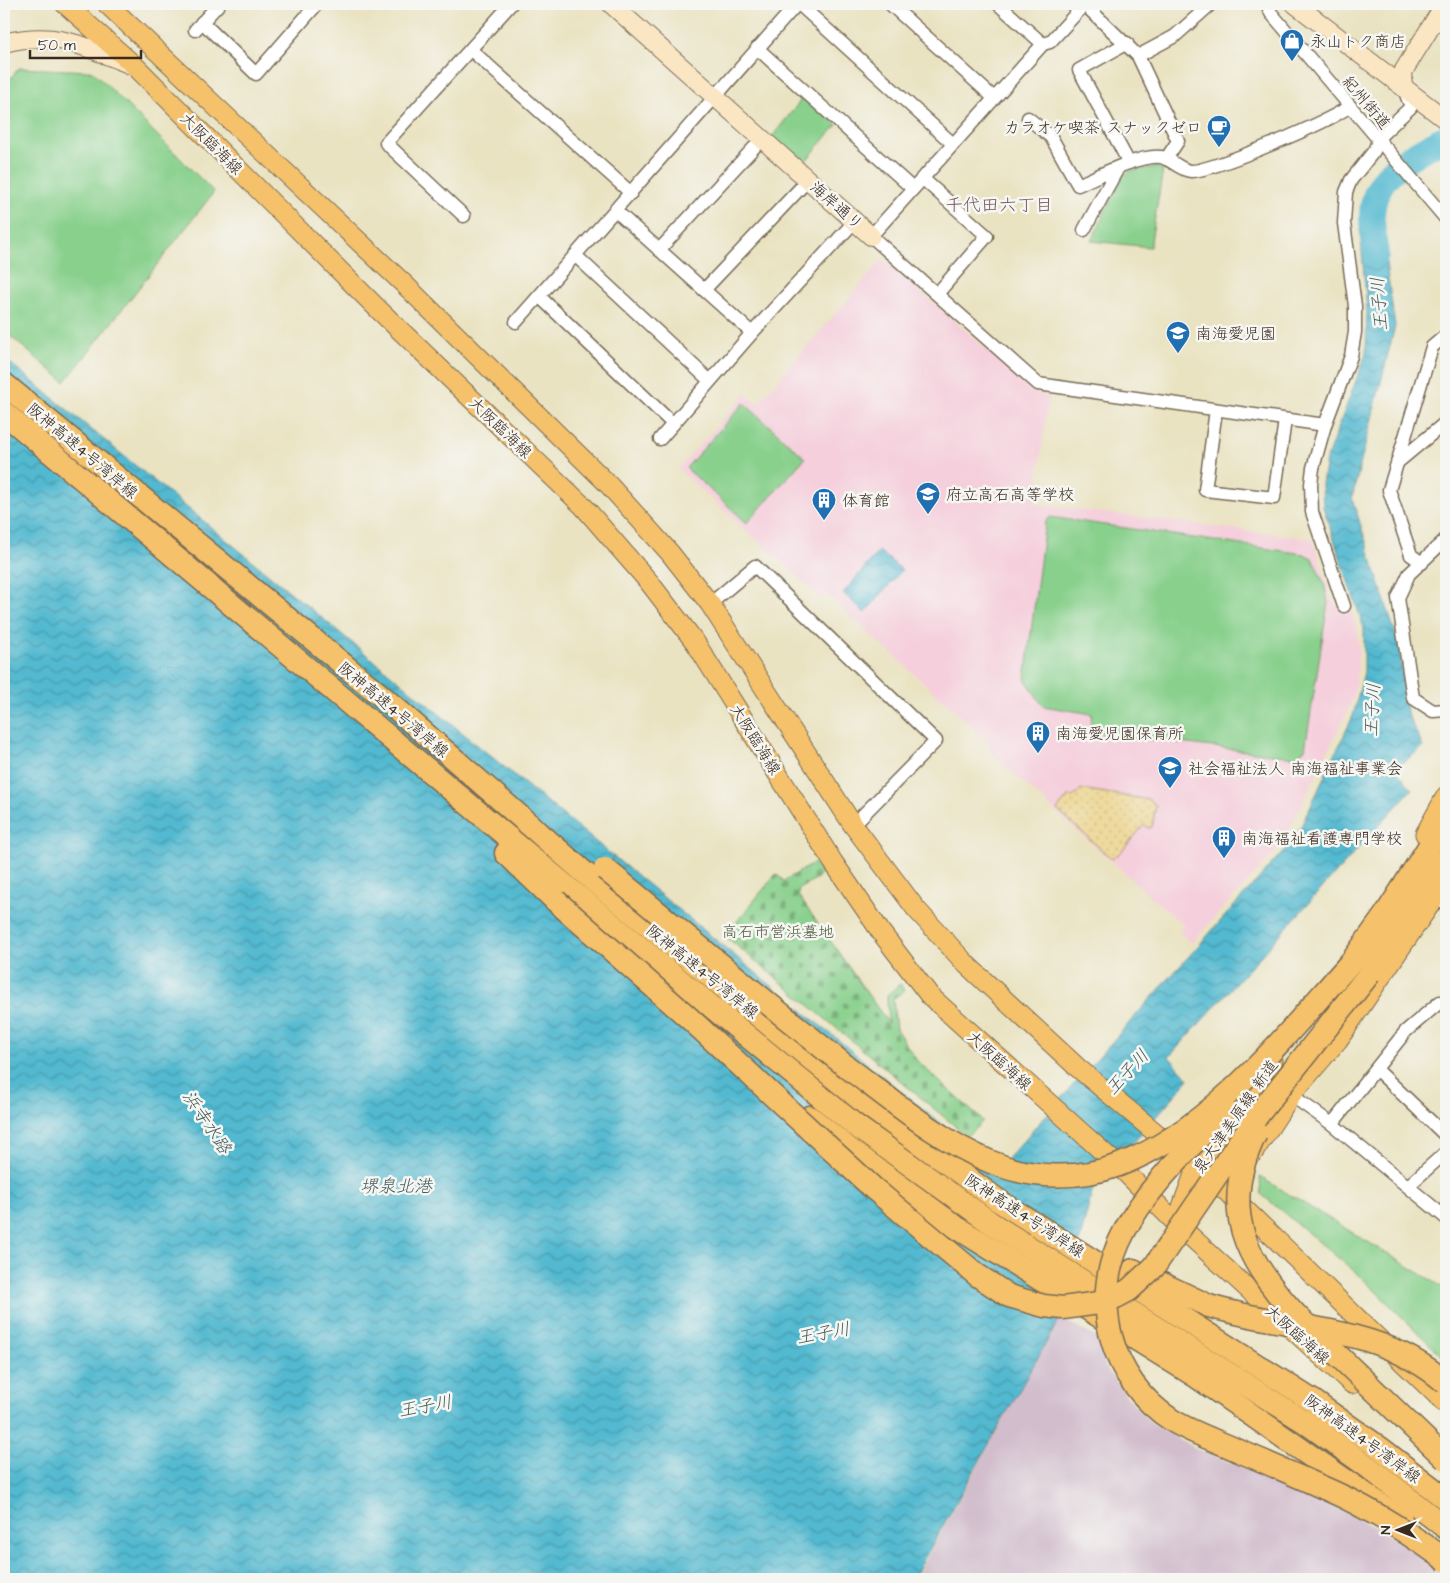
<svg xmlns="http://www.w3.org/2000/svg" width="1450" height="1583" font-family="'Architects Daughter','Klee One',sans-serif">
<style>
.built{fill:#f5cfdc}
.industrial{fill:#d1bdcc}
.green{fill:#88d08c;stroke:#627d55}
.sand{fill:url(#sand-dots);stroke:#94825e}
.cemetery{fill:url(#cemetery-stones);stroke:#627d55}
.water{fill:url(#water-waves);stroke:#467277}
.lines{fill:none;stroke-linecap:round;stroke-linejoin:round}
.river{stroke:#52b9d0;stroke-width:26}
.street-casing{stroke:#786b57;stroke-width:15}
.secondary-casing{stroke:#786b57;stroke-width:20}
.primary-casing{stroke:#786b57;stroke-width:21}
.highway-casing{stroke:#786b57;stroke-width:25}
.street{stroke:#fff;stroke-width:12}
.secondary{stroke:#fbe6c4;stroke-width:18}
.primary{stroke:#f5c16b;stroke-width:19}
.highway{stroke:#f5c16b;stroke-width:22}
.highway-bridge-casing{stroke:#786b57;stroke-width:25;stroke-linecap:butt}
.highway-bridge{stroke:#f5c16b;stroke-width:22}
.labels{text-anchor:middle;stroke-width:5;stroke-linejoin:round;paint-order:stroke}
.poi-label{font-size:16px;fill:#3b2a1e;stroke:#f6f6f2;text-anchor:start}
.street-label{font-size:16px;fill:#3b2a1e;stroke:#f6f6f2}
.park-label{font-size:16px;fill:#525c3f;stroke:#f6f6f2}
.neighbourhood-label{font-size:18px;fill:#755960;stroke:#f6f6f2}
.water-label{font-size:18px;font-style:italic;fill:#435c5c;stroke:#f6f6f2}
</style>
<defs>
<pattern id="sand-dots" width="8" height="8" patternUnits="userSpaceOnUse" patternTransform="scale(1.25)"><rect width="8" height="8" fill="#eeda9e"/><path d="M2 2h.1M6 6h.1" fill="none" stroke="#cdbb88" stroke-width="1.8" stroke-linecap="round"/></pattern>
<pattern id="cemetery-stones" width="16" height="16" patternUnits="userSpaceOnUse" patternTransform="scale(1.25)"><rect width="16" height="16" fill="#88d08c"/><path d="M2 7V4a2 2 0 0 1 4 0v3zM10 15v-3a2 2 0 0 1 4 0v3z" fill="#70a972"/></pattern>
<pattern id="water-waves" width="16" height="10" patternUnits="userSpaceOnUse" patternTransform="scale(1.25)"><rect width="16" height="10" fill="#52b9d0"/><path d="M0 5q4-4 8 0t8 0" fill="none" stroke="#4597a8"/></pattern>
</defs>
<rect width="100%" height="100%" fill="#f6f6f2"/>
<filter id="ink" filterUnits="userSpaceOnUse"><feTurbulence type="fractalNoise" baseFrequency=".02" numOctaves="2"/><feDisplacementMap in="SourceGraphic" scale="10" xChannelSelector="R" yChannelSelector="G"/><feConvolveMatrix kernelMatrix="1 2 1 2 8 2 1 2 1" color-interpolation-filters="sRGB"/></filter>
<filter id="wash" filterUnits="userSpaceOnUse"><feTurbulence type="fractalNoise" baseFrequency=".0096" numOctaves="4" result="noise"/><feDisplacementMap in="SourceGraphic" scale="20" xChannelSelector="R" yChannelSelector="G"/><feGaussianBlur stdDeviation="1.12" result="paint"/><feColorMatrix in="noise" values="0 0 0 0 0 0 0 0 0 0 0 0 0 0 0 0 0 1.4 0 .05"/><feComposite in="paint" operator="in"/></filter>
<g filter="url(#wash)">
<rect width="100%" height="100%" fill="#eae3c2"/>
<path class="built" d="M883,259L1037,393L1049,395L1034,504L1313,539L1333,603L1352,611L1357,628L1359,649L1357,673L1353,698L1348,710L1286,836L1278,849L1193,941L1190,942L1179,932L1184,926L1004,765L988,748L991,744L827,595L823,599L678,469L746,394L757,404Z"/>
<path class="industrial" d="M1060,1318L1099,1339L1105,1366L1124,1393L1152,1424L1199,1450L1308,1493L1346,1512L1429,1557L1446,1571V1579H915Z"/>
<g class="green">
<path d="M19,68L93,71L214,192L65,382L4,331V86Z"/>
<path d="M804,96L837,125L802,165L772,137Z"/>
<path d="M1156,167L1163,170L1150,247L1091,241L1123,176L1129,171Z"/>
<path d="M744,403L805,458L747,523L686,468Z"/>
<path d="M1050,517L1304,554L1312,558L1324,583L1328,603L1305,749L1295,757L1089,732L1092,714L1043,706L1025,679L1045,523Z"/>
<path d="M1260,1177L1446,1289V1360L1359,1275L1261,1194Z"/>
</g>
<path class="sand" d="M1081,789L1149,800L1156,805L1152,827L1148,828L1144,825L1121,852L1112,859L1057,810L1069,796L1073,797Z"/>
<path class="cemetery" d="M814,863L822,875L799,889L798,895L888,1023L887,995L900,984L905,990L893,999L896,1029L917,1061L983,1121L967,1136L725,936L776,874L784,881Z"/>
<g class="water">
<path d="M1379,215L1395,326L1352,498L1399,645L1407,713L1423,747L1395,769L1412,789L1169,1057L1189,1079L1093,1189L1060,1318L913,1579H4V358L997,1170L1296,837L1353,716L1364,672V628L1323,507L1322,484L1326,460L1366,354L1367,310L1360,229Z"/>
<path d="M879,551L902,570L865,613L843,593Z"/>
</g>
<g class="lines">
<path class="river" d="M1376,254C1374,242 1372,229 1372,216C1373,172 1413,155 1446,137"/>
</g>
</g>
<g filter="url(#ink)">
<g class="lines">
<defs>
<g id="street">
<path d="M799,4L953,144"/>
<path d="M890,4L994,98"/>
<path d="M998,4L1043,44"/>
<path d="M1084,4L1138,56L1178,141L1166,159"/>
<path d="M1085,4L1050,42L1043,44L871,236L1038,384L1325,425"/>
<path d="M1267,4L1271,13L1446,219"/>
<path d="M202,22L256,74L317,4"/>
<path d="M195,30L219,4"/>
<path d="M1127,43L1079,70L1129,163"/>
<path d="M757,48L913,189"/>
<path d="M471,50L631,193"/>
<path d="M1138,56L1175,36L1211,4"/>
<path d="M1028,118L1051,137L1078,185C1098,176 1140,154 1161,157C1172,159 1179,170 1191,171C1210,172 1335,120 1349,106"/>
<path d="M922,178L987,236L937,294"/>
<path d="M616,211L752,333"/>
<path d="M464,216L386,143L511,4"/>
<path d="M1084,230L1118,168"/>
<path d="M659,250L762,139"/>
<path d="M576,256L710,381"/>
<path d="M704,290L808,180"/>
<path d="M540,297L673,424"/>
<path d="M516,322L797,4"/>
<path d="M1216,410L1205,490L1274,498L1285,420"/>
<path d="M660,439L752,333L855,221"/>
<path d="M1398,462L1446,422"/>
<path d="M1446,539L1409,574L1398,598L1413,698L1433,711L1446,710"/>
<path d="M1422,563L1411,555L1389,490L1432,347L1446,335"/>
<path d="M710,604L755,566L936,741L853,825"/>
<path d="M1344,606L1312,512L1311,484L1313,468L1325,425L1351,356L1355,332V306L1344,223L1346,192L1351,180L1374,151L1380,136L1411,107L1404,89"/>
<path d="M1438,894L1446,904"/>
<path d="M1376,1069L1446,1136"/>
<path d="M1291,1095L1332,1124L1446,1218"/>
<path d="M1332,1124L1406,1031L1440,1002"/>
<path d="M1408,1186L1446,1152"/>
</g>
<g id="secondary">
<path d="M611,4L871,236"/>
<path d="M1295,4L1446,120"/>
<path d="M4,43C56,30 84,46 131,65"/>
<path d="M1402,84L1404,70L1445,4"/>
</g>
<g id="primary">
<path d="M65,4L136,67L379,310L584,507L649,582L695,642L833,862L883,935L930,996L1123,1170L1176,1223L1352,1384"/>
<path d="M107,4L404,284L607,483L670,553L710,604L853,825L916,909L967,965L1078,1068L1227,1192L1446,1404"/>
<path d="M1425,834L1446,796"/>
<path d="M1253,1153L1291,1095L1338,1040L1446,881"/>
<path d="M1176,1223L1197,1166L1273,1060"/>
</g>
<g id="highway">
<path d="M4,384L385,699L594,881L866,1104L999,1201L1313,1401L1380,1448L1446,1499"/>
<path d="M4,413L568,888L856,1126L991,1223L1305,1422L1367,1466L1446,1528"/>
<path d="M506,853L556,901"/>
<path d="M1352,961L1386,914L1446,820"/>
<path d="M1370,973L1446,860"/>
<path d="M810,1117L849,1149L956,1227L1197,1377L1401,1519"/>
<path d="M1133,1270L1209,1306"/>
</g>
</defs>
<use href="#street" class="street-casing"/>
<use href="#secondary" class="secondary-casing"/>
<use href="#primary" class="primary-casing"/>
<use href="#highway" class="highway-casing"/>
<use href="#street" class="street"/>
<use href="#secondary" class="secondary"/>
<use href="#primary" class="primary"/>
<use href="#highway" class="highway"/>
<defs>
<g id="highway-bridge">
<path d="M605,869C687,936 768,1005 851,1070C895,1103 940,1141 991,1162C1031,1179 1078,1180 1119,1165C1213,1130 1287,1033 1352,961"/>
<path d="M556,901L689,1018L873,1188L977,1275L1009,1296L1044,1306L1063,1308L1099,1303L1116,1297L1129,1290L1154,1267L1257,1116L1370,973"/>
<path d="M1225,1110C1190,1148 1148,1186 1124,1232C1088,1299 1109,1380 1173,1421C1193,1433 1217,1441 1239,1451C1270,1464 1302,1478 1333,1492C1373,1510 1410,1534 1446,1560"/>
<path d="M1256,1133C1218,1208 1245,1261 1298,1317L1446,1459"/>
<path d="M1209,1306C1291,1331 1378,1323 1446,1383"/>
</g>
</defs>
<use href="#highway-bridge" class="highway-bridge-casing"/>
<use href="#highway-bridge" class="highway-bridge"/>
</g>
</g>
<defs>
<symbol id="shop-pin" viewBox="-11 -11 22 30"><path d="M0 17L-7.5 6A9.5 9.5 0 1 1 7.5 6Z" fill="#1f6fb2" stroke="#f6f6f2"/><path d="M-5-2.5h2.3a2.7 3.5 0 0 1 5.4 0H5L5.5 6h-11ZM-1.5-2.5h3a1.5 2.3 0 0 0-3 0Z" fill="#fff"/></symbol>
<symbol id="cafe-pin" viewBox="-11 -11 22 30"><path d="M0 17L-7.5 6A9.5 9.5 0 1 1 7.5 6Z" fill="#1f6fb2" stroke="#f6f6f2"/><path d="M-5.5-4.5H6V0H3Q3 3.5 0 3.5H-2.5Q-5.5 3.5-5.5 0ZM3-3.2v2h1.7v-2ZM-6 4.5H4V6H-6Z" fill="#fff"/></symbol>
<symbol id="school-pin" viewBox="-11 -11 22 30"><path d="M0 17L-7.5 6A9.5 9.5 0 1 1 7.5 6Z" fill="#1f6fb2" stroke="#f6f6f2"/><path d="M0-5L7-2L0 1L-7-2ZM-4 1L0 2.5L4 1V4Q0 6-4 4Z" fill="#fff"/></symbol>
<symbol id="building-pin" viewBox="-11 -11 22 30"><path d="M0 17L-7.5 6A9.5 9.5 0 1 1 7.5 6Z" fill="#1f6fb2" stroke="#f6f6f2"/><path d="M-4-6H4V6H1V3H-1V6H-4ZM-2.5-4.3h1.7v1.8h-1.7ZM.8-4.3h1.7v1.8H.8ZM-2.5-1h1.7V.8h-1.7ZM.8-1h1.7V.8H.8Z" fill="#fff"/></symbol>
</defs>
<g fill-rule="evenodd">
<use href="#shop-pin" x="1278" y="27" width="28" height="38"/>
<use href="#cafe-pin" x="1205" y="113" width="28" height="38"/>
<use href="#school-pin" x="1164" y="319" width="28" height="38"/>
<use href="#school-pin" x="914" y="480" width="28" height="38"/>
<use href="#building-pin" x="810" y="486" width="28" height="38"/>
<use href="#building-pin" x="1024" y="719" width="28" height="38"/>
<use href="#school-pin" x="1156" y="754" width="28" height="38"/>
<use href="#building-pin" x="1210" y="824" width="28" height="38"/>
</g>
<g class="labels">
<g class="poi-label">
<text x="1310" y="47">永山トク商店</text>
<text x="1202" y="133" text-anchor="end">カラオケ喫茶 スナックゼロ</text>
<text x="1196" y="339">南海愛児園</text>
<text x="946" y="500">府立高石高等学校</text>
<text x="842" y="506">体育館</text>
<text x="1056" y="739">南海愛児園保育所</text>
<text x="1188" y="774">社会福祉法人 南海福祉事業会</text>
<text x="1242" y="844">南海福祉看護専門学校</text>
</g>
<g class="street-label">
<text transform="translate(1367 102) rotate(50)" y="6">紀州街道</text>
<text transform="translate(212 143) rotate(45)" y="6">大阪臨海線</text>
<text transform="translate(837 205) rotate(41)" y="6">海岸通り</text>
<text transform="translate(501 427) rotate(44)" y="6">大阪臨海線</text>
<text transform="translate(83 450) rotate(40)" y="6">阪神高速4号湾岸線</text>
<text transform="translate(394 709) rotate(40)" y="6">阪神高速4号湾岸線</text>
<text transform="translate(756 739) rotate(58)" y="6">大阪臨海線</text>
<text transform="translate(703 971) rotate(39)" y="6">阪神高速4号湾岸線</text>
<text transform="translate(1000 1060) rotate(42)" y="6">大阪臨海線</text>
<text transform="translate(1235 1116) rotate(-55)" y="6">泉大津美原線 新道</text>
<text transform="translate(1025 1215) rotate(33)" y="6">阪神高速4号湾岸線</text>
<text transform="translate(1298 1334) rotate(42)" y="6">大阪臨海線</text>
<text transform="translate(1363 1438) rotate(36)" y="6">阪神高速4号湾岸線</text>
</g>
<g class="park-label">
<text x="778" y="937">高石市営浜墓地</text>
</g>
<g class="neighbourhood-label">
<text x="999" y="211">千代田六丁目</text>
</g>
<g class="water-label">
<text transform="translate(1379 304) rotate(-94)" y="6">王子川</text>
<text transform="translate(1372 710) rotate(-87)" y="6">王子川</text>
<text transform="translate(1127 1072) rotate(-47)" y="6">王子川</text>
<text transform="translate(207 1122) rotate(56)" y="6">浜寺水路</text>
<text x="396" y="1192">堺泉北港</text>
<text transform="translate(823 1333) rotate(-10)" y="6">王子川</text>
<text transform="translate(425 1406) rotate(-10)" y="6">王子川</text>
</g>
</g>
<rect width="1450" height="1583" fill="none" stroke="#f6f6f2" stroke-width="20"/>
<g transform="translate(1398 1530) rotate(270)" stroke="#f6f6f2" stroke-width="4" paint-order="stroke">
<path d="M0-4L9 19L0 12L-9 19Z" fill="#3b2a1e"/>
<text y="-8" font-size="14" font-weight="bold" text-anchor="middle" fill="#3b2a1e">N</text>
</g>
<path d="M30 50v8h111v-8" fill="none" stroke="#3b2a1e" stroke-width="2.5"/>
<text x="38" y="50" font-size="15" fill="#3b2a1e" stroke="#f6f6f2" stroke-width="4" paint-order="stroke">50 m</text>
</svg>
